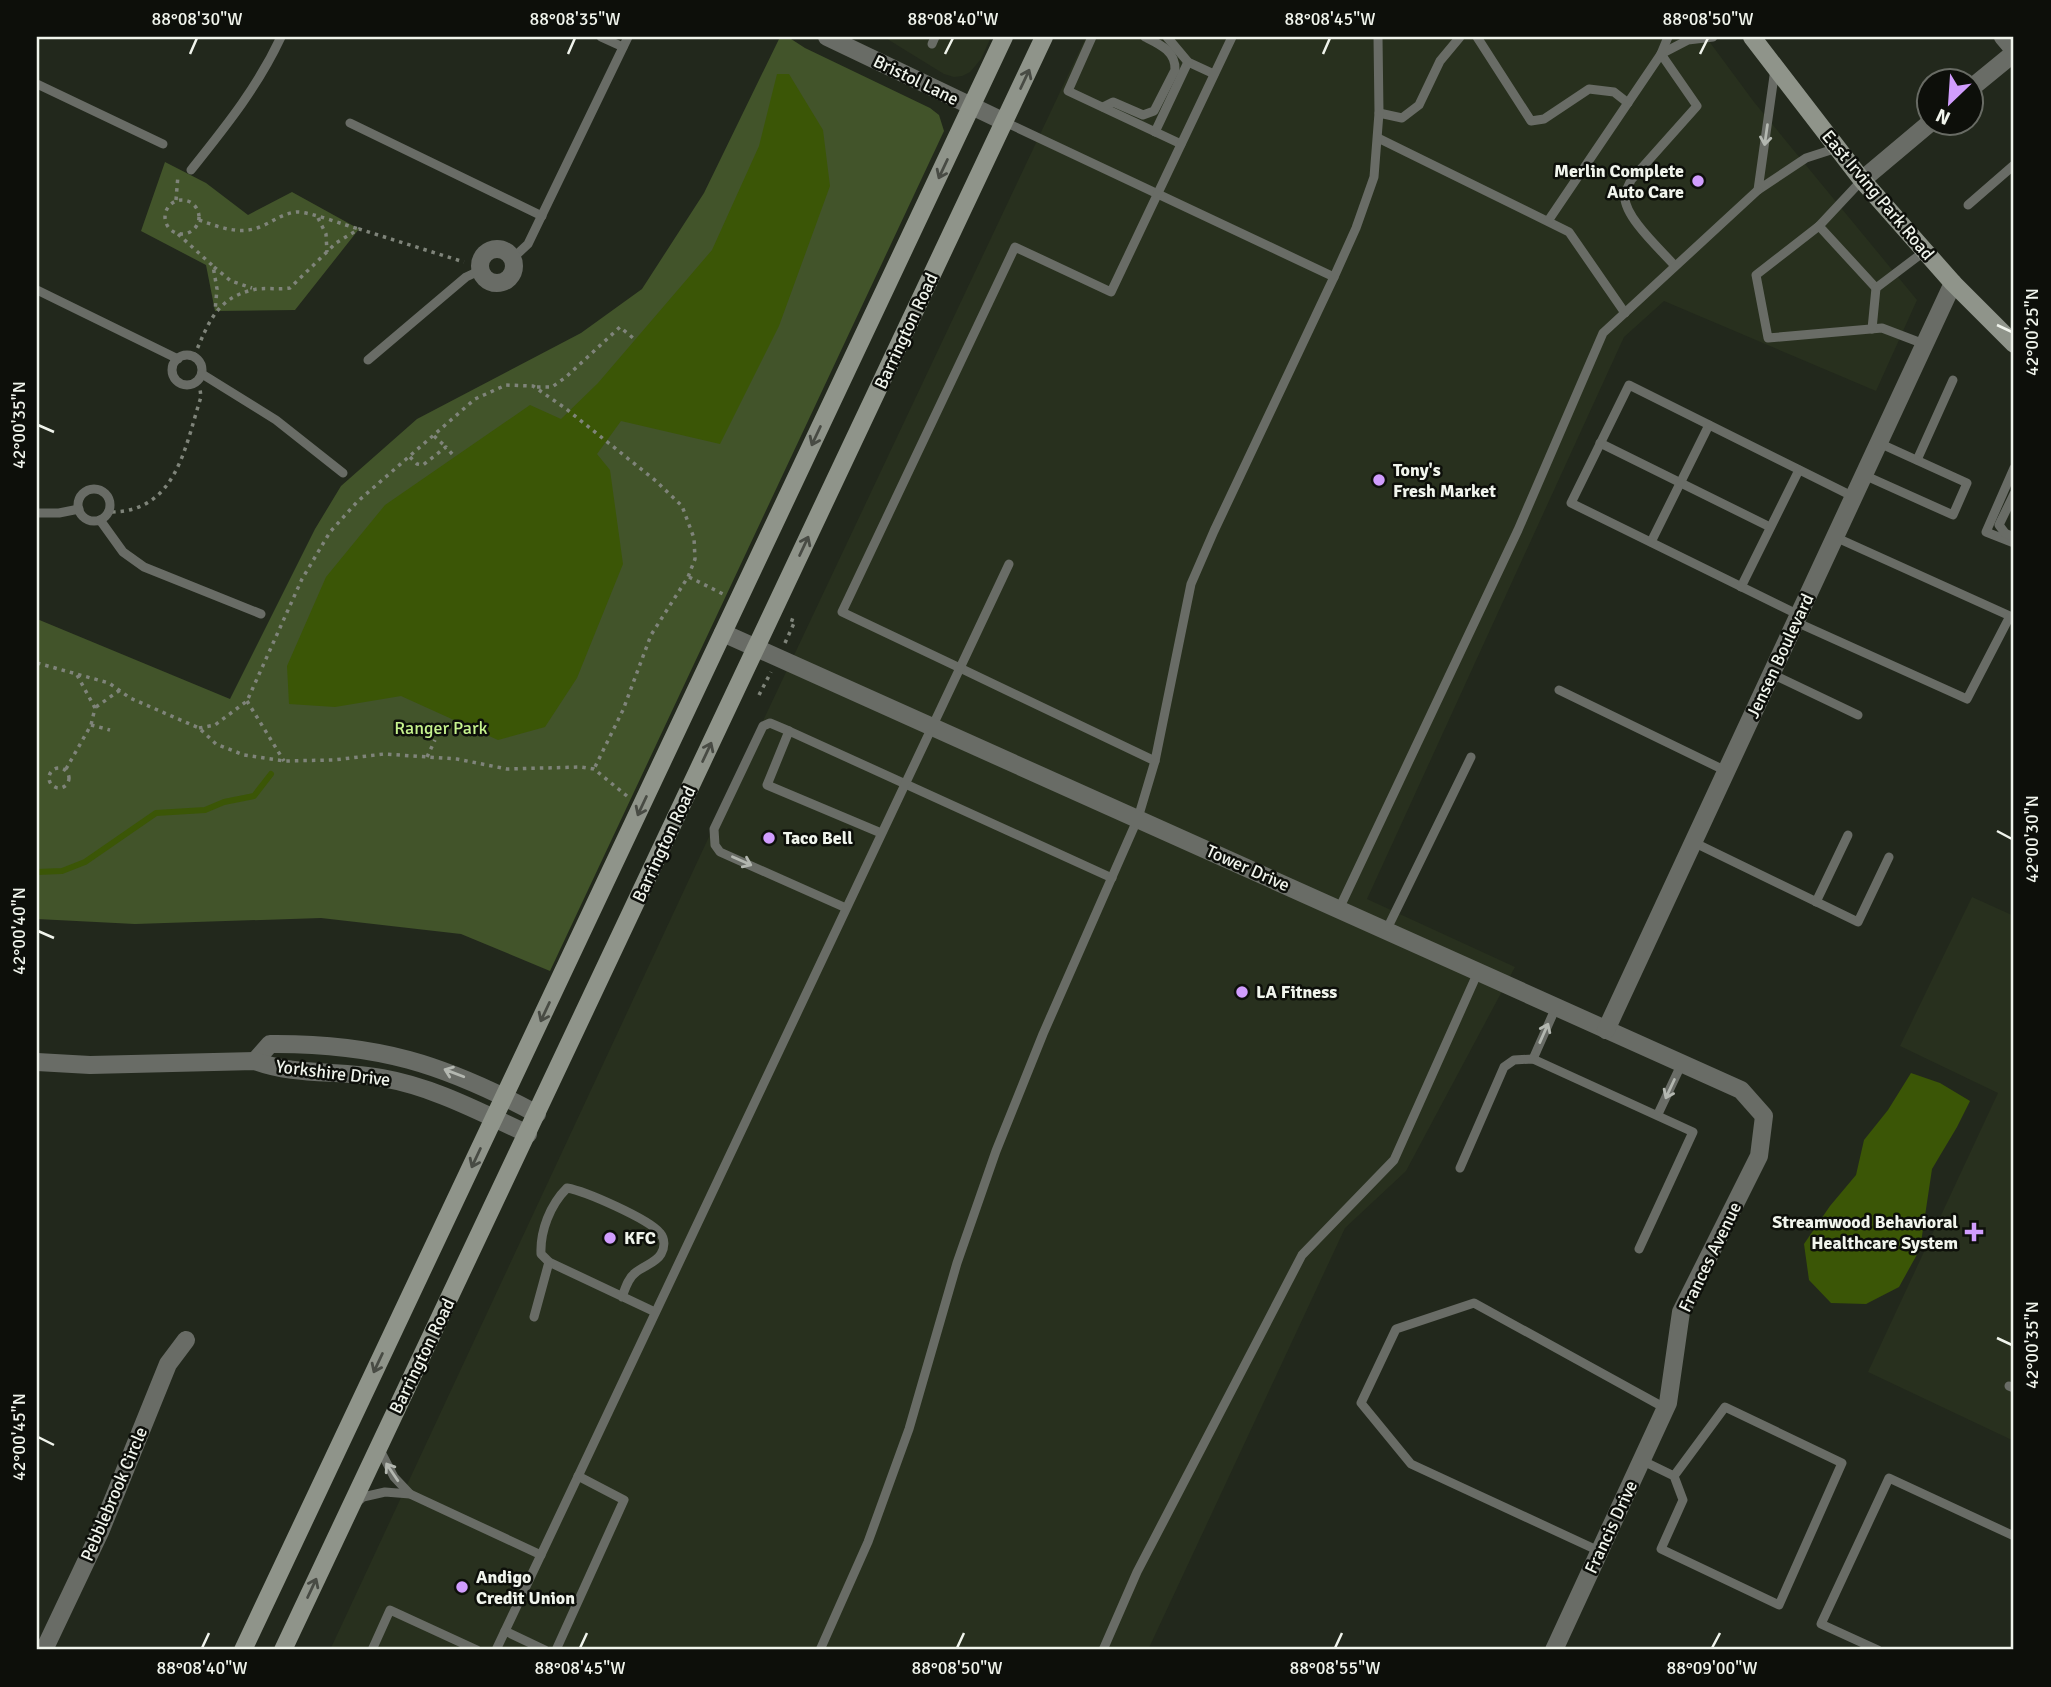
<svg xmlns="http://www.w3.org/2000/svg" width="2051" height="1687" font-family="Signika,sans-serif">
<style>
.built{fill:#28301e}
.green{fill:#42542a}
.water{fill:#3b5606}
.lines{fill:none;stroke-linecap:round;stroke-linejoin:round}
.stream{stroke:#3b5606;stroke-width:6}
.path{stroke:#7f847a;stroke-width:3.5;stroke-dasharray:3.5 5;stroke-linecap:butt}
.service{stroke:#696c66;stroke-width:9}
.minor{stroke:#696c66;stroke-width:18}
.secondary{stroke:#8f948a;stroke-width:18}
.oneway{stroke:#484b44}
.oneway2{stroke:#b3b7b0}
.ticks{fill:none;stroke:#f0f4ec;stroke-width:2.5}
.poi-dot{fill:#d19dfe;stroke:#0d0f0a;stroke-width:2.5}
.labels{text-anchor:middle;stroke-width:5;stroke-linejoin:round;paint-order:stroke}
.street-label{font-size:18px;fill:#f0f4ec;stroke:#0d0f0a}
.poi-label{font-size:18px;font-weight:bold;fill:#f0f4ec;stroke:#0d0f0a;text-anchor:start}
.park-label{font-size:18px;fill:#c6f28e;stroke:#0d0f0a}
.neatline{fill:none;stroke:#f0f4ec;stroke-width:2.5}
.ticks-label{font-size:18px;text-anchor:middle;fill:#f0f4ec}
</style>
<rect width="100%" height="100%" fill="#22281c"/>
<g class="built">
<path d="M884,37H991L981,59L970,72L962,76L954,77L944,74Z"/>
<path d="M1086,37H1706L1754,102L1917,300L1876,391L1664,301L1624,337L1367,899L1515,967L1406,1171L1345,1228L1148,1650H330L762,723Z"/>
<path d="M1972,897L2014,916V1441L1868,1372L1998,1093L1900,1046Z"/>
</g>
<g class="green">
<path d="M780,37H788L805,48L930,108L939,115L944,131L550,971L461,934L321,918L135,924L37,919V619L230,699L315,529L341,486L417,419L581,333L642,289L704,193Z"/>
<path d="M165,162L206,183L248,215L292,192L359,229L295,310L215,311L206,265L141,231Z"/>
</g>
<g class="water">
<path d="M777,74H789L823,130L830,186L779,326L720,444L621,421L597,454L610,470L623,564L577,678L545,727L498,740L401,696L335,707L289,704L287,666L326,577L385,505L530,405L561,419L598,383L712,250L759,146Z"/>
<path d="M1911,1073L1940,1083L1970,1101L1957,1127L1932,1169L1920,1249L1899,1287L1866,1304L1831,1303L1809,1280L1804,1244L1830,1206L1856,1175L1864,1140L1888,1110Z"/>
</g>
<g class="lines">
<path class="stream" d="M37,872L62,871L85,862L156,813L205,810L224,802L254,796L271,774"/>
<g class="path">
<path d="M176,200L178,175"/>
<circle cx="182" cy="217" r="17"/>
<path d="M318,218L326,234L327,252"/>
<path d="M199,220C219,227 241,236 262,226C274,221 283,213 297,212C311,212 344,225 359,229"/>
<path d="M178,234L213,266L217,289L215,311"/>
<path d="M214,267L231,281L252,288"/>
<path d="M194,356C208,325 215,299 252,290C263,287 278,290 290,288L336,243L359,229L464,262"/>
<path d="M537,387H552L566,377L620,327L633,338"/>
<path d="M434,436L446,447"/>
<path d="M410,457L417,464L423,465L446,447L453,455"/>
<path d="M112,512C177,511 185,446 201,397L200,389"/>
<path d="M689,577L723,594"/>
<path d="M785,643L795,621L789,619"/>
<path d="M37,663L109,683L130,698L199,728L216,744L244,755L284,761L334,760L384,754L457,759L507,769L581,767L594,769L627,796"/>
<path d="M759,695L771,672"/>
<path d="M247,701L284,761"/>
<path d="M96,707L120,690"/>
<path d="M91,725L110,730"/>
<path d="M199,728L215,725L247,701L302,579L330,532L357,502L475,399L506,385L533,386L565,408L656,481L682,506L694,538L695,559L688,577L651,635L623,710L594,769"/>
<path d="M427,757L435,740"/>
<circle cx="59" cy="778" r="10"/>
<path d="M66,769L91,725L95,708L77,675"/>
</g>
<g class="service">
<path d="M601,37L623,47"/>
<path d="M1092,37L1068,91L1181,144"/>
<path d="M1167,37L1188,62L1214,74"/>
<path d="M1477,37L1531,121L1544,119L1589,89L1614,92L1628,103"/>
<path d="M932,44L935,37"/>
<path d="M1661,54L1697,106L1631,180C1629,185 1625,191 1625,196C1623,216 1662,251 1675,266"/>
<path d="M1661,54L1688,40L1713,37"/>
<path d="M1775,69L1758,190L1806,158L1837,148"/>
<path d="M37,84L163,144"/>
<path d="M1103,107L1113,102L1143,115L1154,111L1175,70C1176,51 1159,44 1145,37"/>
<path d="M1379,113L1402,118L1419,105L1440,61L1460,37"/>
<path d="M1005,122L1334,277"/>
<path d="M350,123L542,216"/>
<path d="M1155,132L1188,62"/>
<path d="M1378,138L1569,232L1625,313"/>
<path d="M191,170C226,126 257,88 281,37"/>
<path d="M1862,180L1819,226L1876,288L1925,251"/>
<path d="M1968,205L2014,165"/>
<path d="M1548,221L1661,54L1668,37"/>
<path d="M1819,226L1756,275L1768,338L1882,328L1924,344"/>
<path d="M513,258L528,244L628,37"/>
<path d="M37,290L178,359"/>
<path d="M1872,329L1876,288"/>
<circle cx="187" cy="370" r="15"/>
<path d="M368,360L466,277L481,270"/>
<path d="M202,374L276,420L343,473"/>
<path d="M1600,443L1770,527"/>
<path d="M1917,460L1953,380"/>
<path d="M2014,468L1986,532L2014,543"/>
<path d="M1864,475L1953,515L1967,483L1879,443"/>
<circle cx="94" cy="505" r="16"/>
<path d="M37,513H59L79,509"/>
<path d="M100,520L123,552L144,567L261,614"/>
<path d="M2014,537L2005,533L1999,525L2014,494"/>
<path d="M1651,542L1709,425"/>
<path d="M1009,564L960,668L1155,761"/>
<path d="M1741,587L1799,470"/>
<path d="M1799,615L1571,503L1629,385L1854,497"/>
<path d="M1796,622L1967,699L2010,616L1835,537"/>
<path d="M1772,674L1858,715"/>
<path d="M1559,690L1726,771"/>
<path d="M789,731L770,723L763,726L714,829L715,845L720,852L846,908"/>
<path d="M881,833L767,785L789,731L1112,878"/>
<path d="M1693,842L1858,922L1889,857"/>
<path d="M1816,902L1848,835"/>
<path d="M1339,909L1518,530L1603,333L1758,190"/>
<path d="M1386,931L1471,757"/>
<path d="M1533,1059L1556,1007"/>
<path d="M1658,1114L1682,1063"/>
<path d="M1460,1168L1504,1067L1514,1060L1533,1059L1693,1132L1639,1249"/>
<path d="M622,1297C625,1289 628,1278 635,1273C643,1266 656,1263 661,1254C665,1247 665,1239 660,1233C649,1219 585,1191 567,1188C550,1205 540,1231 541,1254L549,1262L655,1312"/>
<path d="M534,1317L549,1262"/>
<path d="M2009,1386L2014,1388"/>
<path d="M380,1450L394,1477L410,1494"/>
<path d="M1641,1460L1674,1476L1683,1500L1661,1549L1779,1605L1842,1463L1725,1407L1674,1476"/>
<path d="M356,1503L363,1497L385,1492L410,1494L541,1555"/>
<path d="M1599,1551L1411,1464L1361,1403L1396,1329L1474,1303L1665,1408"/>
<path d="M505,1631L545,1650"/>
<path d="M372,1650L390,1610L477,1650"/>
<path d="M496,1650L960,668L842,612L1015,247L1111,292L1232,37"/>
<path d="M556,1650L624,1500L578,1476"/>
<path d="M820,1650L868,1542L909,1429L957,1263L996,1151L1043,1034L1138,818L1155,761L1191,584L1214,531L1334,277L1356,228L1374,177L1379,113L1378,37"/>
<path d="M1103,1650L1137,1572L1302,1255L1394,1160L1478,972"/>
<path d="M1878,1650L1821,1624L1889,1478L2014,1536"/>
</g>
<g class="minor">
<path d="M827,37L1005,122"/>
<path d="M2003,37L2014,50"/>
<path d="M1970,89L2014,53"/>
<path d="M1862,180L1931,122"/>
<circle cx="497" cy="266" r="17"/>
<path d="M723,633L1741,1090L1764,1116L1759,1156L1681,1312L1668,1403L1554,1650"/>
<path d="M1606,1030L1953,283"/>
<path d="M255,1061L270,1044C377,1043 444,1064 537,1114"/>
<path d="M37,1062L90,1065L255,1061C294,1076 341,1070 382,1078C434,1087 480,1112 528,1134"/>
<path d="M44,1650L100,1532L168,1364L186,1340"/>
</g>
<g class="secondary">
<path d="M1752,37L1862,180L1953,283L2014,344"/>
<path d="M243,1650L1004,37"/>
<path d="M283,1650L1044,37"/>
</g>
</g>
<defs><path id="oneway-shaft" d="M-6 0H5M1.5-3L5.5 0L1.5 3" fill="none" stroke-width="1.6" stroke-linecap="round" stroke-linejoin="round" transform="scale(1.75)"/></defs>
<g class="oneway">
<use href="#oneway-shaft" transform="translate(1025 79) rotate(-65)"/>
<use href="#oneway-shaft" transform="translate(943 169) rotate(115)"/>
<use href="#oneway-shaft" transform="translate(816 436) rotate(115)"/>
<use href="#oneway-shaft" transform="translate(804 546) rotate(-65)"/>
<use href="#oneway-shaft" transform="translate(707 752) rotate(-65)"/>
<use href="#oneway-shaft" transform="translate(642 806) rotate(115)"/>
<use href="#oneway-shaft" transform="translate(545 1012) rotate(115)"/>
<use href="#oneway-shaft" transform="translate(476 1158) rotate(115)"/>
<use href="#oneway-shaft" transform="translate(378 1363) rotate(115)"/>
<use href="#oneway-shaft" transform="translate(312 1588) rotate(-65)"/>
</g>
<g class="oneway2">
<use href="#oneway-shaft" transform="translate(1766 135) rotate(98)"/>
<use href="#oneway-shaft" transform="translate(742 861) rotate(24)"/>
<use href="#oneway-shaft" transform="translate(1544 1033) rotate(-66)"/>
<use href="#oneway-shaft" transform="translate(454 1073) rotate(-159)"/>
<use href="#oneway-shaft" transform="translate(1670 1089) rotate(115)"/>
<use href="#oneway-shaft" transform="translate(392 1472) rotate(-124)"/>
</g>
<path class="ticks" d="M190,54L197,38M568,54L575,38M945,54L953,38M1323,54L1330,38M1700,54L1708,38M1997,325L2012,332M38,425L54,432M1997,831L2012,839M38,931L54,938M1997,1338L2012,1345M38,1437L54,1445M202,1648L209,1633M580,1648L587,1633M957,1648L964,1633M1335,1648L1342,1633M1712,1648L1720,1633"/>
<g class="poi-dot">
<circle cx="1698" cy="181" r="7"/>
<circle cx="1379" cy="480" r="7"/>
<circle cx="769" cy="838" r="7"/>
<circle cx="1242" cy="992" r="7"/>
<path d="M1970.5 1221.5h7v7h7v7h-7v7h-7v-7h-7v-7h7z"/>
<circle cx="610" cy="1238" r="7"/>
<circle cx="462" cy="1587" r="7"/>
</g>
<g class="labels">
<g class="street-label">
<text transform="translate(916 80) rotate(26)" y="6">Bristol Lane</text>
<text transform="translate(1878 195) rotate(50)" y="6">East Irving Park Road</text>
<text transform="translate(906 331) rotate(-65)" y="6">Barrington Road</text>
<text transform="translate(1780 656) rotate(-65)" y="6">Jensen Boulevard</text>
<text transform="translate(664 844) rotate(-65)" y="6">Barrington Road</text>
<text transform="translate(1248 868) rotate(24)" y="6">Tower Drive</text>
<text transform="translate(333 1073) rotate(7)" y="6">Yorkshire Drive</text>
<text transform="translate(1710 1257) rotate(-64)" y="6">Frances Avenue</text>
<text transform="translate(422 1356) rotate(-64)" y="6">Barrington Road</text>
<text transform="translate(114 1494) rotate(-67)" y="6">Pebblebrook Circle</text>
<text transform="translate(1611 1527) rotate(-65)" y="6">Francis Drive</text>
</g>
<g class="poi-label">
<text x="1684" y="177" text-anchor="end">Merlin Complete<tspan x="1684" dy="21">Auto Care</tspan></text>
<text x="1393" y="476">Tony's<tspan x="1393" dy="21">Fresh Market</tspan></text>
<text x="783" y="844">Taco Bell</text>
<text x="1256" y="998">LA Fitness</text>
<text x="1958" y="1228" text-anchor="end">Streamwood Behavioral<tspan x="1958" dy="21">Healthcare System</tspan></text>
<text x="624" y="1244">KFC</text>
<text x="476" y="1583">Andigo<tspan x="476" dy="21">Credit Union</tspan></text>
</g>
<g class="park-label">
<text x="441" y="734">Ranger Park</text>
</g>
</g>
<rect width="2051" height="1687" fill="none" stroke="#0d0f0a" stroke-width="77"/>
<g transform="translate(1950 102) rotate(205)"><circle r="33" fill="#0d0f0a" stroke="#686b64" stroke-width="2"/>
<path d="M0-5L12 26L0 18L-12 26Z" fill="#d19dfe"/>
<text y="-10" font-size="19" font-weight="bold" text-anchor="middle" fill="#f0f4ec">N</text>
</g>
<rect x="38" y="38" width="1974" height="1610" class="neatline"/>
<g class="ticks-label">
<text x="197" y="25">88°08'30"W</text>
<text x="575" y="25">88°08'35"W</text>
<text x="953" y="25">88°08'40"W</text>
<text x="1330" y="25">88°08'45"W</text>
<text x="1708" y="25">88°08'50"W</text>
<text transform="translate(2032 332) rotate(-90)" y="6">42°00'25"N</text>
<text transform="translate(19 425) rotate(-90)" y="6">42°00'35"N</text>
<text transform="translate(2032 839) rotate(-90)" y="6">42°00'30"N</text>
<text transform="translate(19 931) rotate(-90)" y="6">42°00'40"N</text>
<text transform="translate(2032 1345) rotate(-90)" y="6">42°00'35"N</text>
<text transform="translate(19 1437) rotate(-90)" y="6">42°00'45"N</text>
<text x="202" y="1674">88°08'40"W</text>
<text x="580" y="1674">88°08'45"W</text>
<text x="957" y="1674">88°08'50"W</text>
<text x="1335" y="1674">88°08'55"W</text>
<text x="1712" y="1674">88°09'00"W</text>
</g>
</svg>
